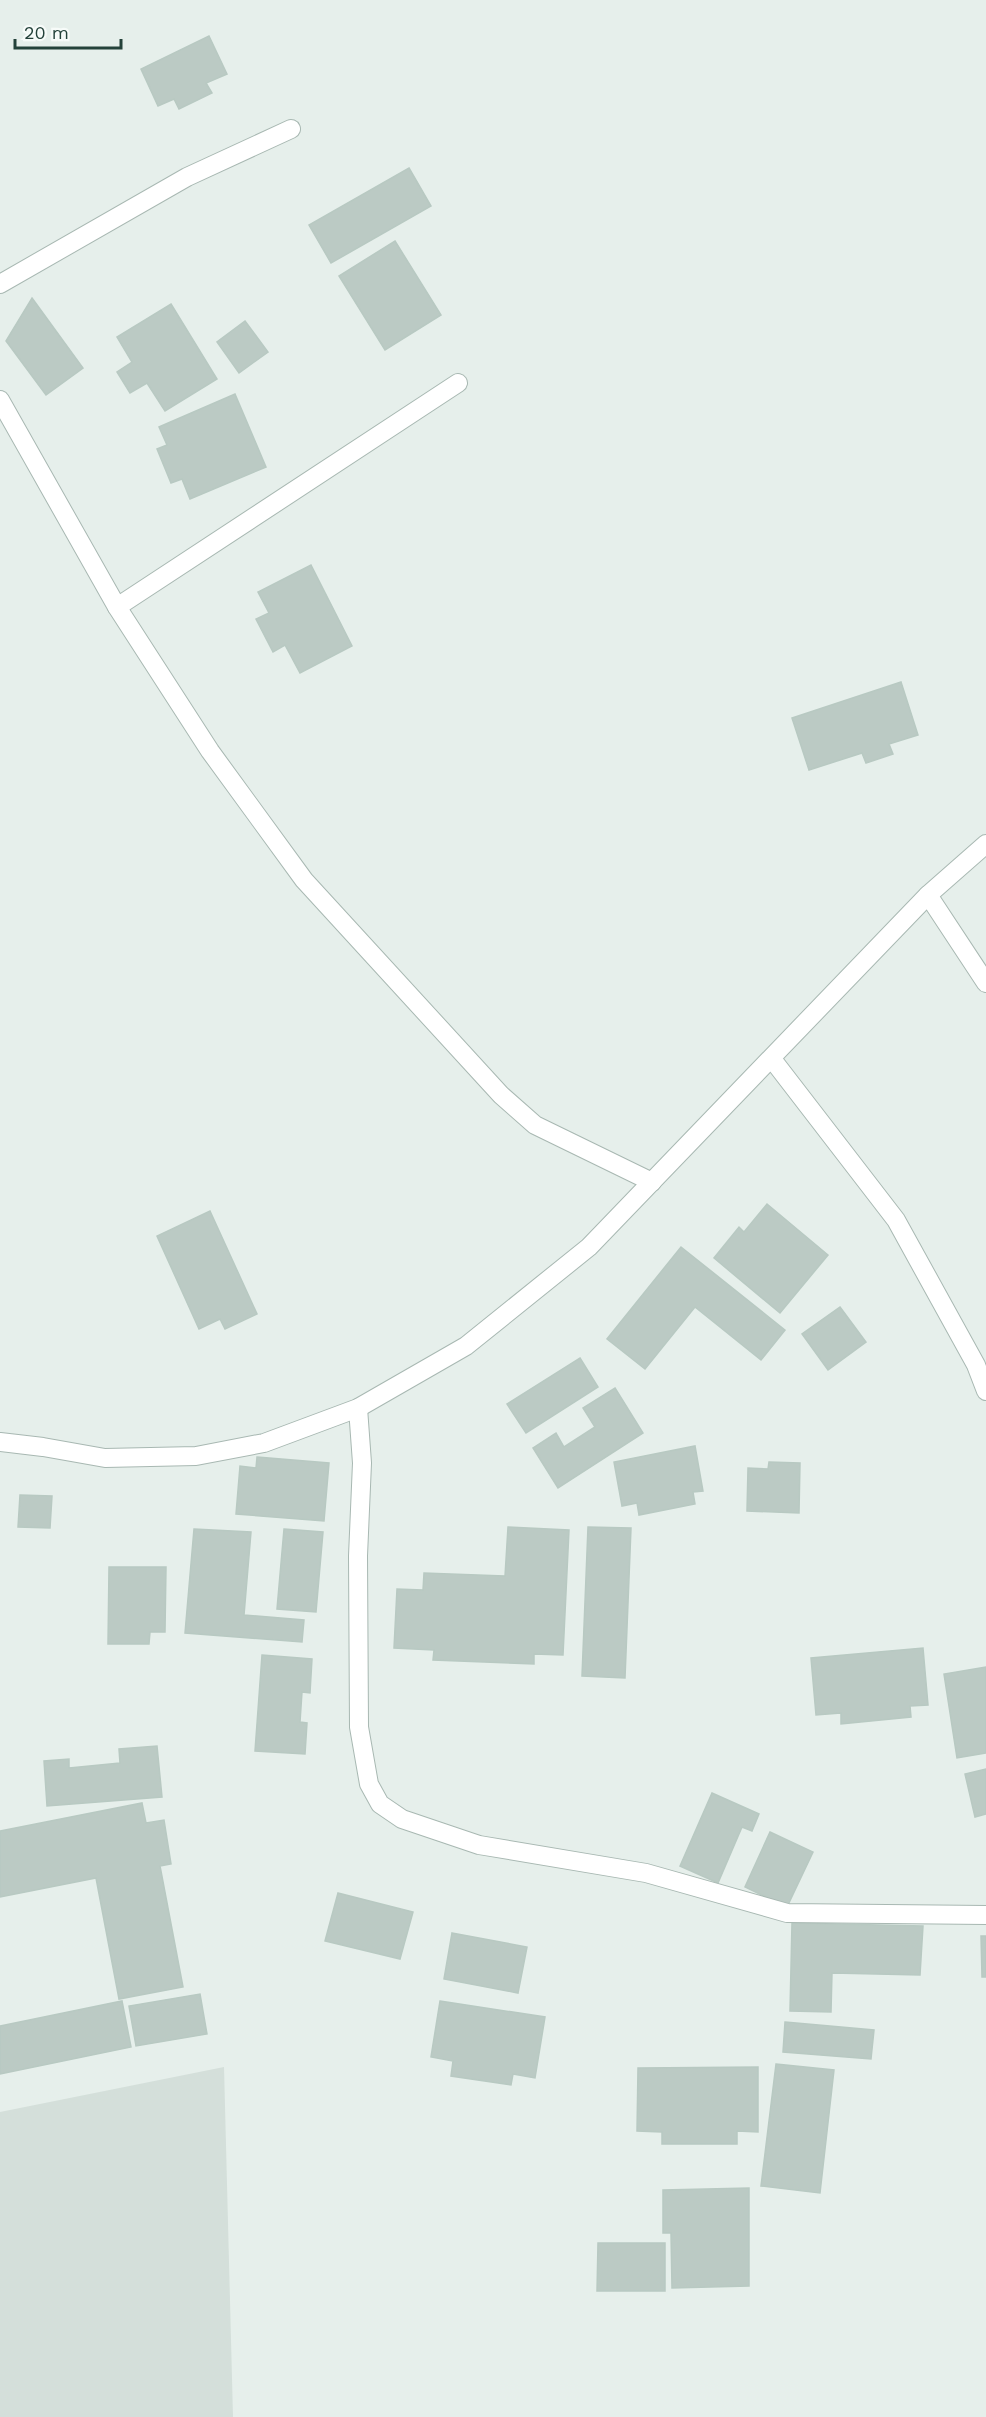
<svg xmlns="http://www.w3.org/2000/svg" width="986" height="2417" font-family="'Work Sans',sans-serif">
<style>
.built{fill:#d4dfda}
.building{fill:#bbcac4;stroke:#b8c9c2;stroke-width:1.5}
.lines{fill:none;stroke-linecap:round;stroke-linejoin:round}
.minor-casing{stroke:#a8b8b2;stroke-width:20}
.minor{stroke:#fff;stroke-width:18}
</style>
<rect width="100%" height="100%" fill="#e6efeb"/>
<path class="built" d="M224,2067L233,2417H0V2112Z"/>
<g class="building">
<path d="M209,36L227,74L206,83L212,93L179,109L174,99L158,106L141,69Z"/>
<path d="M409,168L431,206L331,263L309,225Z"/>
<path d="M395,241L441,315L385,350L339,276Z"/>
<path d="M32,298L83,368L46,395L6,341Z"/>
<path d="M171,304L217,379L165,411L147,383L130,393L117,372L132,362L117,337Z"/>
<path d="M245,321L268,352L239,373L217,342Z"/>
<path d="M235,394L266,467L190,499L182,479L171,483L157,449L167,445L159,427Z"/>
<path d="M311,565L352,646L300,673L285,645L273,652L256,619L269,613L258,592Z"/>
<path d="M901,682L918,735L889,744L893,754L866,763L862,753L809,770L792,718Z"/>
<path d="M767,1204L828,1255L780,1313L714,1258L739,1227L744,1232Z"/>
<path d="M210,1211L257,1314L225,1329L220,1319L199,1329L157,1236Z"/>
<path d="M681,1247L785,1330L761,1360L695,1307L645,1369L607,1339Z"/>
<path d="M840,1307L866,1342L828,1370L802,1334Z"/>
<path d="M580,1358L598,1387L526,1433L507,1404Z"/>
<path d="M615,1388L643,1433L558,1488L533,1448L556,1433L564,1447L595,1427L583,1408Z"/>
<path d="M695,1446L703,1491L693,1492L695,1504L639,1515L637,1503L622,1506L614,1462Z"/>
<path d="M257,1457L329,1463L324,1521L236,1514L240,1466L256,1468Z"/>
<path d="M769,1462L800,1463L799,1513L747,1511L748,1468L768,1469Z"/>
<path d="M20,1495L52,1496L50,1528L18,1527Z"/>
<path d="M508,1527L569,1530L563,1655L534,1654V1664L433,1660L434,1650L394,1648L397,1589L423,1590L424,1573L505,1576Z"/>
<path d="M588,1527L631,1528L625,1678L582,1676Z"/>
<path d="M194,1529L251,1532L244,1615L304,1620L302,1642L185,1633Z"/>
<path d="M284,1529L323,1532L316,1612L277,1609Z"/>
<path d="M109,1567H166L165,1632H150L149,1644H108Z"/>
<path d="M923,1648L928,1705L910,1706L911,1717L841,1724V1713L816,1715L811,1658Z"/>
<path d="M262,1655L312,1659L310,1693L302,1692L300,1722L307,1723L305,1754L255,1751Z"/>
<path d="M986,1667V1753L957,1758L944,1674Z"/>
<path d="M157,1746L162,1797L47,1806L44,1761L69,1759V1768L120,1763L119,1749Z"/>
<path d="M986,1769V1814L975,1817L965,1774Z"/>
<path d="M712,1793L759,1814L752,1831L742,1827L718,1883L680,1866Z"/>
<path d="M142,1803L146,1823L164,1820L171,1864L160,1866L183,1987L119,1999L96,1878L0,1897V1831Z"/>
<path d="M770,1832L813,1852L787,1907L745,1887Z"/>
<path d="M338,1893L413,1912L400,1959L325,1941Z"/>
<path d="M792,1923L923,1926L920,1975L832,1973L831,2012L790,2011Z"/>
<path d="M452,1933L527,1947L518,1993L444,1979Z"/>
<path d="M981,1936H986V1977H982Z"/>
<path d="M200,1994L207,2034L136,2046L129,2006Z"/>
<path d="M122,2001L131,2047L0,2074V2026Z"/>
<path d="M440,2001L545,2017L535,2078L513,2074L511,2085L451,2076L453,2061L431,2057Z"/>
<path d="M785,2022L874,2030L871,2059L783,2052Z"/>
<path d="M776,2064L834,2070L820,2193L761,2186Z"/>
<path d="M758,2067V2132L737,2131V2144H662V2132L637,2131L638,2068Z"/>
<path d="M749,2188V2286L672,2288L671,2233H663V2190Z"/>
<path d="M598,2243H665V2291H597Z"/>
</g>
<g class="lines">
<defs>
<g id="minor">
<path d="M0,284L187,177L291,129"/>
<path d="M0,400L117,607L210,751L304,880L501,1095L535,1125L652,1182"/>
<path d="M117,607L458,383"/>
<path d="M928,895L986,983"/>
<path d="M772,1059L896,1220L976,1365L986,1391"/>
<path d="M358,1408L362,1463L358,1556L359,1727L369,1784L380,1804L402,1819L479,1845L646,1873L787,1913L986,1915"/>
<path d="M0,1442L43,1447L105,1458L196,1456L264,1443L358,1408L466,1346L589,1247L928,895L986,844"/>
</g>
</defs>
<use href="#minor" class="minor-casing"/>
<use href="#minor" class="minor"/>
</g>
<path d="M15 39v9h106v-9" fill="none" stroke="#24423a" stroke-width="3"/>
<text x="24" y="39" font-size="18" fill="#24423a" stroke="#f7fbf9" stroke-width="4.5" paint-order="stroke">20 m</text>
</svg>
